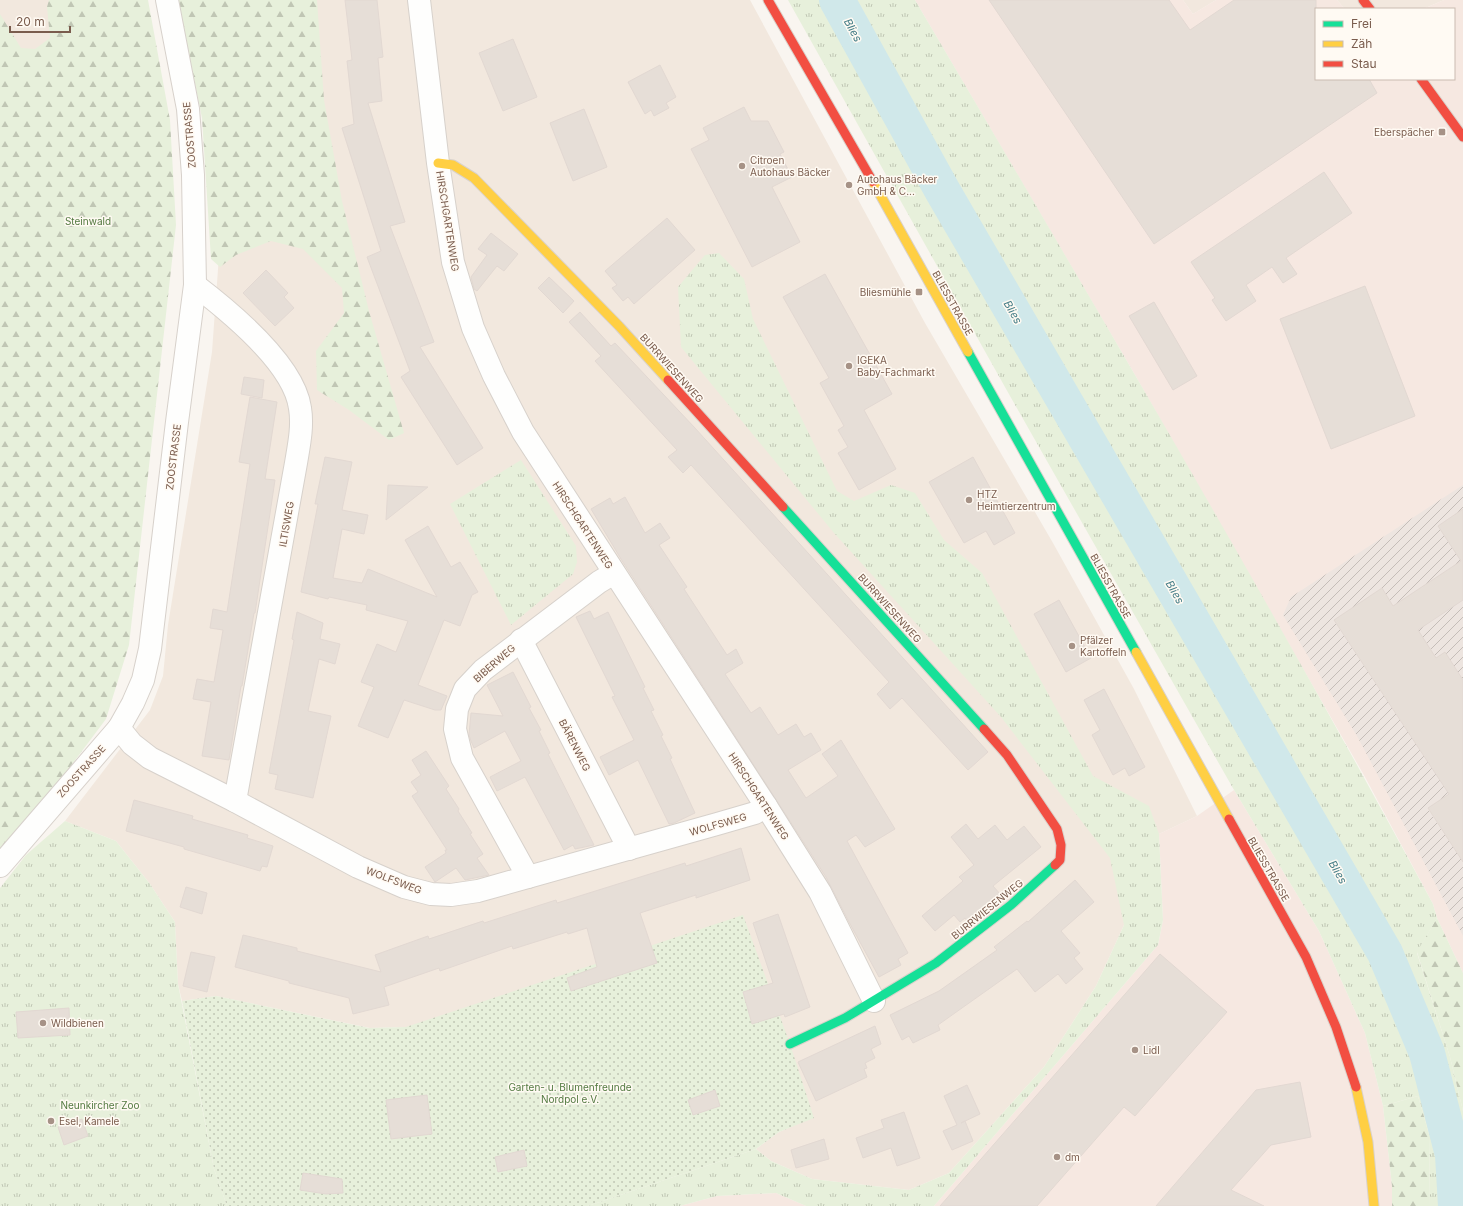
<svg xmlns="http://www.w3.org/2000/svg" width="1463" height="1206" font-family="Inter,sans-serif">
<style>
.residential{fill:#f2e8de}
.commercial{fill:#f6e8e1}
.industrial{fill:url(#industrial-furrows)}
.grass{fill:url(#grass-tufts)}
.forest{fill:url(#forest-firs)}
.garden{fill:url(#garden-dots)}
.lines{fill:none;stroke-linecap:round;stroke-linejoin:round}
.river{stroke:#d0e8ea;stroke-width:36}
.building{fill:#e6ded7;stroke:#e2d8d2}
.street-casing{stroke:#d7d1cb;stroke-width:24}
.fast-casing{stroke:#d9d2cb;stroke-width:11}
.slow-casing{stroke:#d9d2cb;stroke-width:11}
.jam-casing{stroke:#d9d2cb;stroke-width:11}
.street{stroke:#fefefd;stroke-width:22}
.fast{stroke:#16e098;stroke-width:9}
.slow{stroke:#ffcf43;stroke-width:9}
.jam{stroke:#f24e42;stroke-width:9}
.poi-dot{fill:#a69286;stroke:#fffaf3;stroke-width:1.5}
.labels{text-anchor:middle;stroke-width:3;stroke-linejoin:round;paint-order:stroke}
.poi-label{font-size:10px;fill:#7a5c4d;stroke:#fffaf3;text-anchor:start}
.street-label{font-size:10px;fill:#7a5c4d;stroke:#fffaf3}
.park-label{font-size:10px;fill:#537a41;stroke:#fffaf3}
.water-label{font-size:11px;font-style:italic;fill:#437c86;stroke:#fffaf3}
</style>
<defs>
<pattern id="industrial-furrows" width="10" height="10" patternUnits="userSpaceOnUse"><rect width="10" height="10" fill="#ede5e0"/><path d="M-1 1l2-2M0 10L10 0M9 11l2-2" fill="none" stroke="#c5bdb8"/></pattern>
<pattern id="grass-tufts" width="24" height="20" patternUnits="userSpaceOnUse"><rect width="24" height="20" fill="#e7f0db"/><path d="M3 7l-1-3M5 7V3M7 7l1-3M15 17l-1-3M17 17v-4M19 17l1-3" fill="none" stroke="#c0c6b4"/></pattern>
<pattern id="forest-firs" width="22" height="20" patternUnits="userSpaceOnUse"><rect width="22" height="20" fill="#e7f0db"/><path d="M5 1l3.5 6h-7zM16 11l3.5 6h-7z" fill="#c0c6b4"/></pattern>
<pattern id="garden-dots" width="8" height="8" patternUnits="userSpaceOnUse"><rect width="8" height="8" fill="#e7f0db"/><path d="M2 2h.1M6 6h.1" fill="none" stroke="#c0c6b4" stroke-width="1.8" stroke-linecap="round"/></pattern>
</defs>
<rect width="100%" height="100%" fill="#f9f5f0"/>
<g class="residential">
<path d="M0,0H56L100,104L0,44Z"/>
<path d="M190,0H750L925,323L1053,543L1134,689L1197,816L1159,834L1124,925L1096,986L1044,1067L949,1173L909,1190L812,1179L771,1161L756,1149L779,1132L814,1117L406,1027L370,1028L216,996L182,1001L178,984L175,922L150,884L116,841L65,821L150,710L163,676L168,625L212,352L221,228Z"/>
<path d="M1183,0H1216L1193,14Z"/>
<path d="M1337,0H1444L1423,9H1345Z"/>
</g>
<g class="commercial">
<path d="M915,0H1183L1193,14L1216,0H1337L1345,9H1316V79H1454V9H1423L1444,0H1463V973L1437,918L1433,904L1365,777L1131,368Z"/>
<path d="M1234,790L1319,931L1365,1033L1383,1106L1392,1186V1206H934L1158,945L1163,920L1159,834L1197,816Z"/>
<path d="M776,1193L806,1206H680L717,1196Z"/>
</g>
<path class="industrial" d="M1463,485V936L1357,736L1283,615L1291,597Z"/>
<g class="grass">
<path d="M788,0H915C1091,299 1268,598 1433,904L1437,918L1417,953L1450,1057L1463,1111V1206H1430L1429,1134L1418,1096L1383,1106L1365,1033L1319,931L1234,790L1010,396Z"/>
<path d="M719,253L744,279L753,319L837,491L854,501L891,485L915,493L944,540L982,573L1093,776L1149,806L1159,834L1163,920L1158,945L934,1206H806L776,1193L717,1196L680,1206H588L756,1149L771,1161L812,1179L909,1190L949,1173L1044,1067L1096,986L1124,925L1110,858L1001,717L834,533L681,347L678,287L705,255Z"/>
<path d="M521,460L576,546L577,562L573,574L511,625L450,504Z"/>
<path d="M65,821L116,841L150,884L175,922L178,984L214,1169L227,1206H0V888L26,855Z"/>
</g>
<g class="forest">
<path d="M49,0H148L170,120L176,225L129,645L106,719L70,767L0,849V14L21,48L35,49L50,38L47,7Z"/>
<path d="M178,0H317L324,100L342,201L369,311L404,433L389,440L349,410L317,390L316,351L344,313L342,288L303,249L271,241L236,255L220,267L211,259L202,118Z"/>
<path d="M1437,918L1463,973V1111L1450,1057L1417,952Z"/>
<path d="M1418,1096L1429,1134L1430,1206H1392V1186L1383,1106Z"/>
</g>
<path class="garden" d="M743,915L790,1044L814,1118L779,1132L756,1149L588,1206H227L214,1169L182,1001L216,996L369,1028L406,1027Z"/>
<g class="lines">
<path class="river" d="M837,0L942,190L1385,953L1427,1053L1453,1155L1456,1206"/>
</g>
<g class="building">
<path d="M345,0H377L383,57L378,58L382,101L368,103L405,222L390,226L434,342L420,347L483,448L457,465L401,377L410,371L367,257L381,251L342,128L354,124L347,61L352,60Z"/>
<path d="M989,0H1169L1190,30L1234,0H1316V79H1369L1377,93L1154,244Z"/>
<path d="M513,39L537,97L503,111L479,53Z"/>
<path d="M660,65L676,97L666,103L669,108L654,116L651,110L645,114L628,82Z"/>
<path d="M744,107L751,121H768L784,152L780,154L792,177L772,187L800,242L752,267L691,149L709,140L703,128Z"/>
<path d="M584,109L607,167L573,181L550,123Z"/>
<path d="M1324,172L1352,213L1286,258L1297,274L1283,283L1272,267L1246,285L1256,301L1226,321L1212,300L1215,298L1191,262Z"/>
<path d="M667,218L695,250L634,304L628,297L623,301L612,288L617,285L605,271Z"/>
<path d="M491,233L518,254L504,271L497,266L477,291L474,289L471,277L487,255L478,249Z"/>
<path d="M266,270L288,293L284,297L294,308L275,326L243,293Z"/>
<path d="M825,274L892,394L864,410L896,469L859,490L838,453L848,447L838,430L844,426L820,383L829,378L783,297Z"/>
<path d="M549,277L574,301L563,313L538,288Z"/>
<path d="M1365,286L1415,416L1331,449L1280,319Z"/>
<path d="M1154,302L1197,376L1173,390L1129,316Z"/>
<path d="M580,312L611,346L615,343L695,428L988,752L968,770L902,698L890,709L877,694L889,682L691,465L683,473L668,457L677,450L595,361L601,356L569,322Z"/>
<path d="M244,377L264,380L262,398L241,394Z"/>
<path d="M250,397L277,402L265,479L275,480L255,613H254L242,686H241L229,760L202,756L211,702L193,699L197,679L214,682L223,630L210,628L213,609L227,612L250,464L239,462Z"/>
<path d="M325,457L352,462L342,510L368,515L364,534L342,529L333,578L362,583L368,569L437,597L405,540L428,526L451,567L460,562L478,592L472,595L460,626L444,620L418,685L447,696L441,710H435L404,700L388,738L358,726L374,687L361,682L377,644L396,652L408,621L366,610L367,605L329,597L328,599L301,592L318,504H315Z"/>
<path d="M973,457L1015,533L994,545L986,531L964,543L929,482Z"/>
<path d="M388,485L428,487L386,520Z"/>
<path d="M625,497L645,533L660,523L670,538L659,545L687,587L684,589L727,655L736,649L743,663L725,674L751,713L760,707L778,735L796,724L804,737L811,733L821,750L788,770L806,798L838,776L822,754L841,740L895,829L865,847L856,835L847,841L908,953L898,959L901,965L879,977L849,922L826,877L621,559L591,509L610,498L613,504Z"/>
<path d="M1463,509V600L1418,630L1436,658L1445,652L1463,680V862L1428,808L1449,794L1334,620L1382,588L1393,606L1461,561L1438,526Z"/>
<path d="M1059,600L1091,658L1066,672L1034,614Z"/>
<path d="M590,611L594,619L608,612L645,687L643,688L654,710L651,711L663,735L661,736L672,758L670,759L695,813L674,823L669,824L638,760L609,775L600,757L634,740L612,697L615,696L576,617Z"/>
<path d="M297,612L323,623L320,639L340,644L335,664L319,659L308,711L331,716L313,798L275,789L278,775L269,773L294,640L292,639Z"/>
<path d="M513,672L531,707L529,708L541,730L539,731L550,753L548,754L594,845L575,849L573,845L564,850L525,777L497,791L490,777L521,761L505,731L474,748L471,741L469,735L471,713L503,716L487,685Z"/>
<path d="M1104,689L1145,767L1129,776L1125,768L1113,775L1092,735L1100,730L1084,700Z"/>
<path d="M426,751L449,786L446,789L459,809L458,811L472,833L470,834L483,854L477,858L489,875L465,880L456,868L435,882L425,867L446,853L445,850H447L412,796L418,792L411,782L421,775L412,760Z"/>
<path d="M134,800L193,816L192,819L248,835L247,838L273,846L267,867L262,866L260,871L184,849V847L126,831Z"/>
<path d="M966,824L978,839L995,825L1007,840L1024,826L1041,847L993,886L1001,895L968,922L965,918L960,922L954,915L935,931L922,916L963,881L959,877L974,865L951,837Z"/>
<path d="M741,848L750,880L696,898V895L640,913L657,963L571,991L567,978L597,967L587,928L568,934L567,932L513,949L512,946L440,971L439,968L384,987L389,1005L353,1014L349,998L289,983V981L235,967L243,935L297,948V951L381,972L375,955L428,936L429,939L483,921L484,923L556,900L557,903L685,863L686,866Z"/>
<path d="M1075,880L1094,902L1061,931L1080,953L1074,958L1083,969L1066,984L1058,974L1035,992L1017,969L938,1025L940,1030L913,1043L909,1036L902,1040L890,1015L939,991L997,950L994,947L1027,921L1028,922Z"/>
<path d="M186,887L207,893L202,914L180,907Z"/>
<path d="M778,914L810,1007L785,1017L784,1014L752,1024L743,992L773,983L753,923Z"/>
<path d="M191,952L215,957L207,992L183,986Z"/>
<path d="M1160,954L1227,1012L1135,1116L1124,1107L1037,1206H940Z"/>
<path d="M69,1008L70,1035L18,1038L16,1012Z"/>
<path d="M875,1026L881,1044L871,1049L875,1058L865,1063L867,1068L864,1069L867,1077L816,1101L798,1062Z"/>
<path d="M1300,1082L1311,1137L1271,1145L1231,1190L1264,1206H1156L1256,1090Z"/>
<path d="M967,1085L980,1114L961,1123L965,1121L973,1141L952,1150L943,1131L957,1125L944,1096Z"/>
<path d="M715,1090L720,1106L693,1115L688,1100Z"/>
<path d="M427,1095L432,1134L391,1139L386,1100Z"/>
<path d="M904,1112L920,1158L897,1166L891,1148L863,1158L856,1138L884,1128L881,1120Z"/>
<path d="M82,1119L88,1136L64,1145L58,1127Z"/>
<path d="M824,1139L829,1159L796,1168L791,1150Z"/>
<path d="M524,1150L527,1166L498,1172L495,1157Z"/>
<path d="M303,1173L342,1179L343,1193L326,1194L300,1190Z"/>
</g>
<g class="lines">
<defs>
<g id="street">
<path d="M419,0L438,163L453,262L473,328L494,376L523,432L766,806L820,892L874,1001"/>
<path d="M195,285C229,311 294,364 300,408C303,426 299,445 296,463L235,801"/>
<path d="M521,640L629,849"/>
<path d="M119,728L132,744L150,758L235,801L358,867L404,887L431,894L451,895L478,891L717,824L755,813L766,806"/>
<path d="M0,866L119,728L133,703L143,680L150,649L177,422L195,285L193,175L188,109L167,0"/>
<path d="M528,877L462,758L455,729L457,709L465,689L483,670L599,582L614,573"/>
</g>
<g id="fast">
<path d="M968,352L1136,652"/>
<path d="M783,507L984,729"/>
<path d="M790,1044L845,1018L936,963L1011,905L1055,865"/>
</g>
<g id="slow">
<path d="M438,163L453,165L474,178L619,326L668,380"/>
<path d="M873,182L968,352"/>
<path d="M1136,652L1229,819"/>
<path d="M1356,1087L1368,1142L1374,1206"/>
</g>
<g id="jam">
<path d="M768,0L873,182"/>
<path d="M1363,0L1370,9"/>
<path d="M1421,79L1463,137"/>
<path d="M668,380L783,507"/>
<path d="M984,729L1007,755L1057,829L1061,845L1060,860L1055,865"/>
<path d="M1229,819L1306,957L1336,1027L1356,1087"/>
</g>
</defs>
<use href="#street" class="street-casing"/>
<use href="#fast" class="fast-casing"/>
<use href="#slow" class="slow-casing"/>
<use href="#jam" class="jam-casing"/>
<use href="#street" class="street"/>
<use href="#fast" class="fast"/>
<use href="#slow" class="slow"/>
<use href="#jam" class="jam"/>
</g>
<g class="poi-dot">
<rect x="1438" y="128" width="8" height="8" rx="2"/>
<circle cx="742" cy="166" r="4"/>
<circle cx="849" cy="185" r="4"/>
<rect x="915" y="288" width="8" height="8" rx="2"/>
<circle cx="849" cy="366" r="4"/>
<circle cx="969" cy="500" r="4"/>
<circle cx="1072" cy="646" r="4"/>
<circle cx="43" cy="1023" r="4"/>
<circle cx="1135" cy="1050" r="4"/>
<circle cx="51" cy="1121" r="4"/>
<circle cx="1057" cy="1157" r="4"/>
</g>
<g class="labels">
<g class="poi-label">
<text x="1434" y="136" text-anchor="end">Eberspächer</text>
<text x="750" y="164">Citroen<tspan x="750" dy="12">Autohaus Bäcker</tspan></text>
<text x="857" y="183">Autohaus Bäcker<tspan x="857" dy="12">GmbH &amp; C...</tspan></text>
<text x="911" y="296" text-anchor="end">Bliesmühle</text>
<text x="857" y="364">IGEKA<tspan x="857" dy="12">Baby-Fachmarkt</tspan></text>
<text x="977" y="498">HTZ<tspan x="977" dy="12">Heimtierzentrum</tspan></text>
<text x="1080" y="644">Pfälzer<tspan x="1080" dy="12">Kartoffeln</tspan></text>
<text x="51" y="1027">Wildbienen</text>
<text x="1143" y="1054">Lidl</text>
<text x="59" y="1125">Esel, Kamele</text>
<text x="1065" y="1161">dm</text>
</g>
<g class="street-label">
<text transform="translate(189 135) rotate(-95)" y="4">ZOOSTRASSE</text>
<text transform="translate(448 221) rotate(81)" y="4">HIRSCHGARTENWEG</text>
<text transform="translate(953 303) rotate(61)" y="4">BLIESSTRASSE</text>
<text transform="translate(672 368) rotate(48)" y="4">BURRWIESENWEG</text>
<text transform="translate(173 457) rotate(-83)" y="4">ZOOSTRASSE</text>
<text transform="translate(286 524) rotate(-80)" y="4">ILTISWEG</text>
<text transform="translate(583 525) rotate(57)" y="4">HIRSCHGARTENWEG</text>
<text transform="translate(1111 586) rotate(61)" y="4">BLIESSTRASSE</text>
<text transform="translate(890 608) rotate(48)" y="4">BURRWIESENWEG</text>
<text transform="translate(494 663) rotate(-41)" y="4">BIBERWEG</text>
<text transform="translate(575 745) rotate(63)" y="4">BÄRENWEG</text>
<text transform="translate(81 771) rotate(-48)" y="4">ZOOSTRASSE</text>
<text transform="translate(759 796) rotate(57)" y="4">HIRSCHGARTENWEG</text>
<text transform="translate(718 824) rotate(-16)" y="4">WOLFSWEG</text>
<text transform="translate(1269 869) rotate(60)" y="4">BLIESSTRASSE</text>
<text transform="translate(394 880) rotate(21)" y="4">WOLFSWEG</text>
<text transform="translate(987 909) rotate(-39)" y="4">BURRWIESENWEG</text>
</g>
<g class="park-label">
<text x="88" y="225">Steinwald</text>
<text x="570" y="1091">Garten- u. Blumenfreunde<tspan x="570" dy="12">Nordpol e.V.</tspan></text>
<text x="100" y="1109">Neunkircher Zoo</text>
</g>
<g class="water-label">
<text transform="translate(853 30) rotate(61)" y="4">Blies</text>
<text transform="translate(1013 312) rotate(60)" y="4">Blies</text>
<text transform="translate(1175 592) rotate(60)" y="4">Blies</text>
<text transform="translate(1338 872) rotate(60)" y="4">Blies</text>
</g>
</g>
<rect x="1315" y="8" width="140" height="72" fill="#fffaf3" stroke="#cabbb1"/>
<rect x="1323" y="21" width="20" height="6" fill="#16e098" stroke="#cabbb1"/>
<text x="1351" y="28" font-size="12" fill="#7a5c4d">Frei</text>
<rect x="1323" y="41" width="20" height="6" fill="#ffcf43" stroke="#cabbb1"/>
<text x="1351" y="48" font-size="12" fill="#7a5c4d">Zäh</text>
<rect x="1323" y="61" width="20" height="6" fill="#f24e42" stroke="#cabbb1"/>
<text x="1351" y="68" font-size="12" fill="#7a5c4d">Stau</text>
<path d="M10 26v6h60v-6" fill="none" stroke="#7a5c4d" stroke-width="2"/>
<text x="16" y="26" font-size="12" fill="#7a5c4d" stroke="#fffaf3" stroke-width="3" paint-order="stroke">20 m</text>
</svg>
